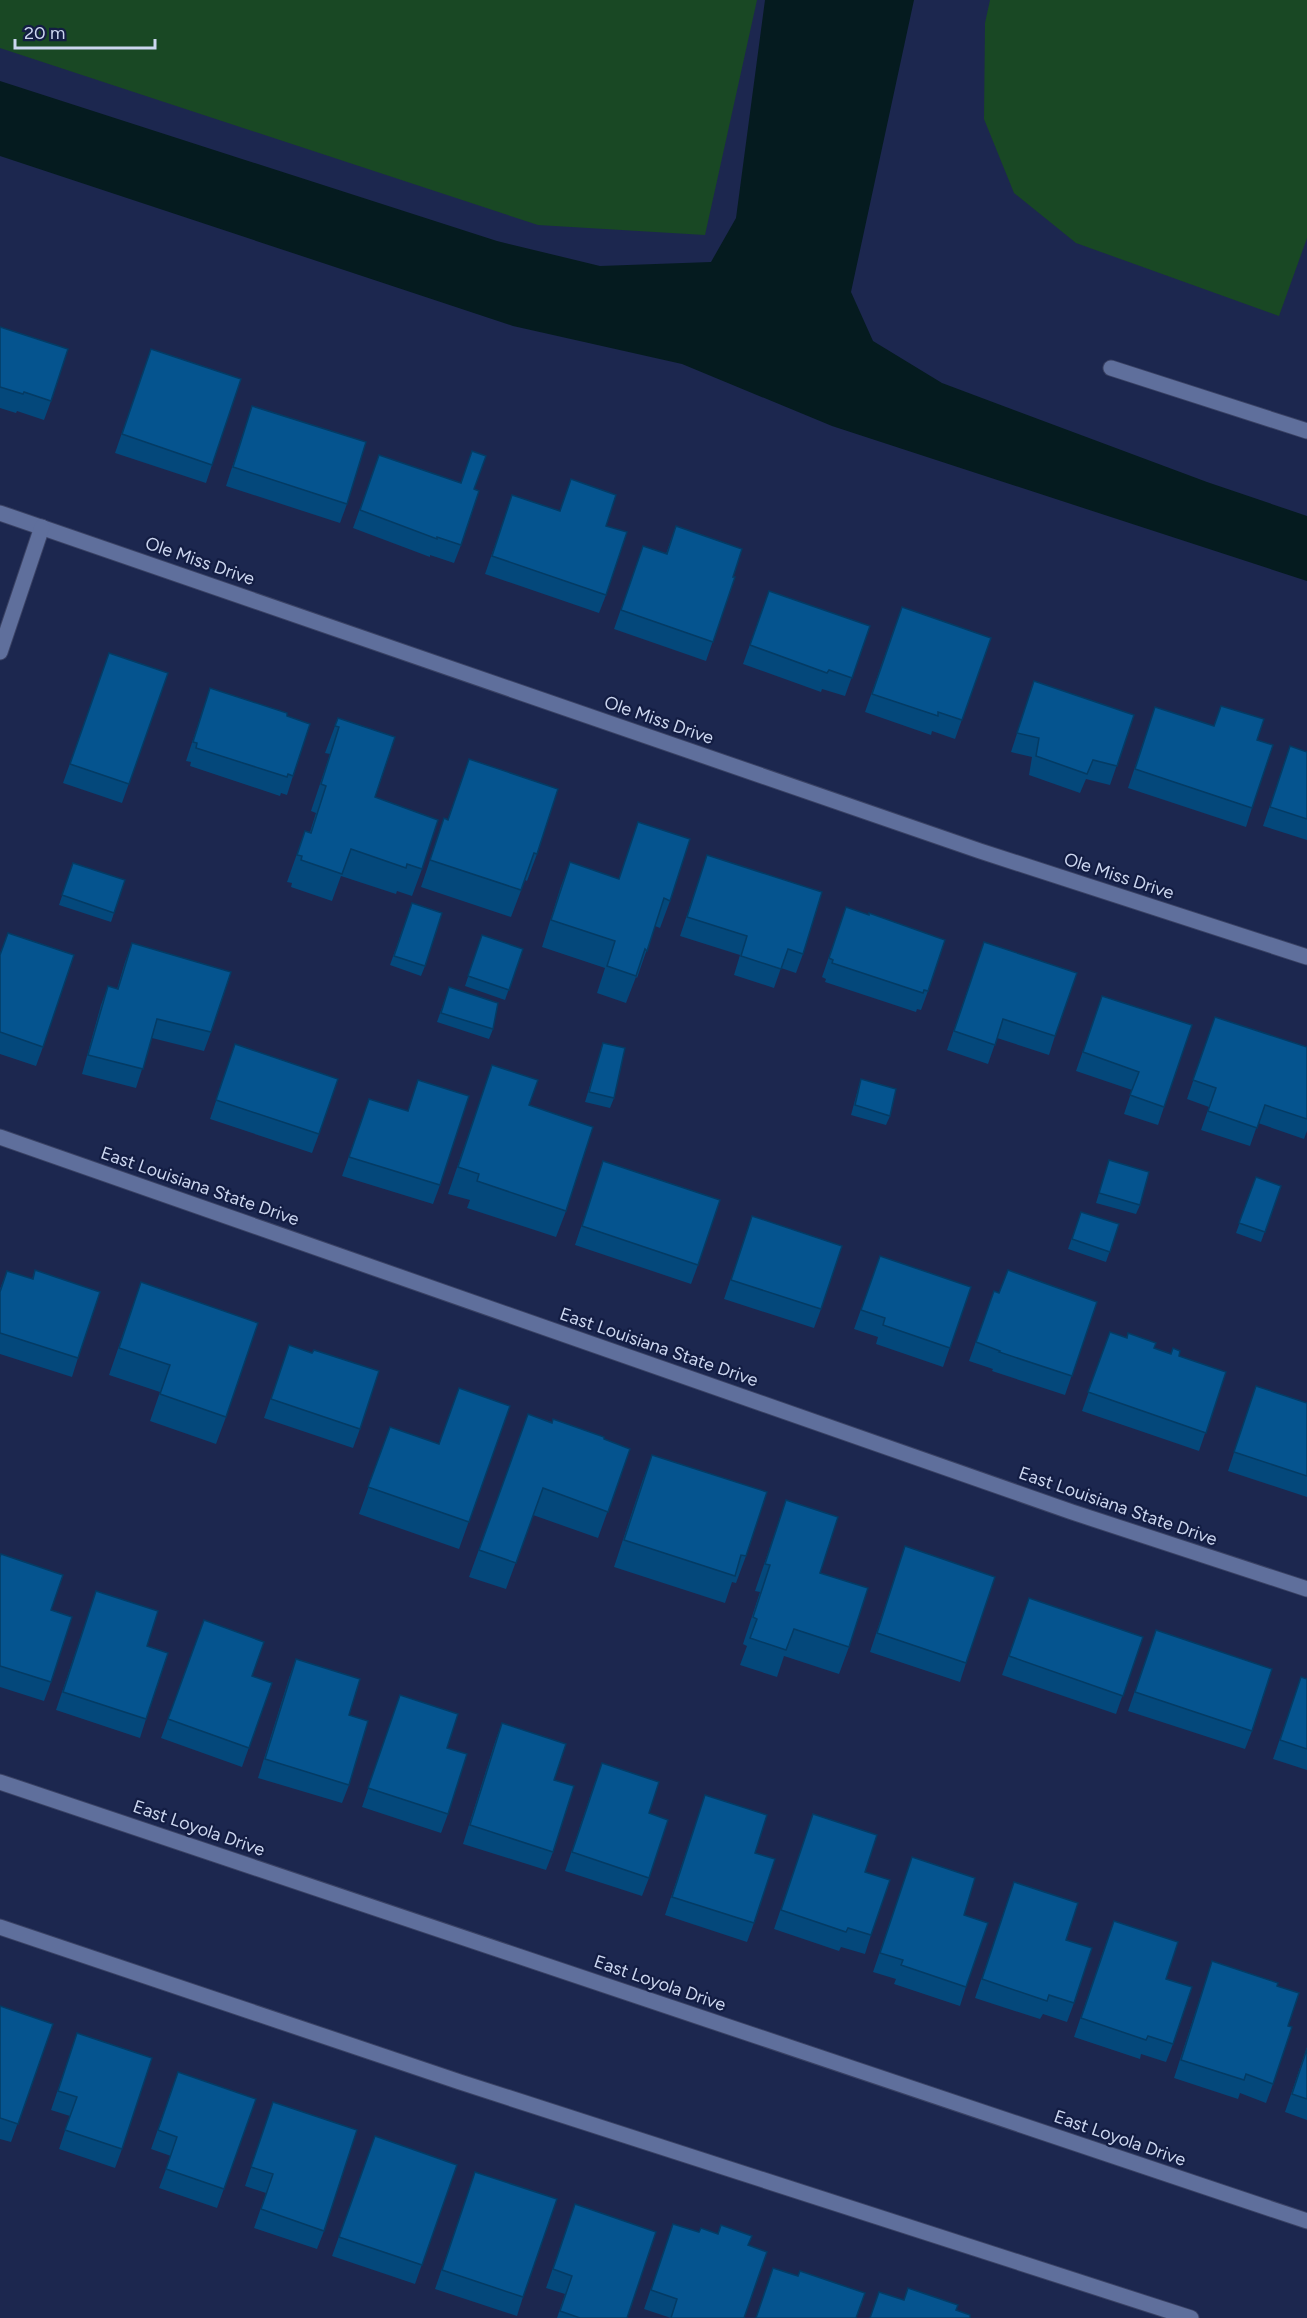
<svg xmlns="http://www.w3.org/2000/svg" width="1307" height="2318" font-family="Figtree,sans-serif">
<style>
.green{fill:#194824}
.water{fill:#051b1f}
.lines{fill:none;stroke-linecap:round;stroke-linejoin:round}
.street-casing{stroke:#3a4264;stroke-width:17}
.street{stroke:#5f6f9c;stroke-width:15}
.wall{fill:#04487b}
.building{fill:#05548f;stroke:#043b64;stroke-width:1.5}
.labels{text-anchor:middle;stroke-width:4.5;stroke-linejoin:round;paint-order:stroke}
.street-label{font-size:18px;fill:#ccd6ef;stroke:#131d43}
</style>
<rect width="100%" height="100%" fill="#1c274f"/>
<g class="green">
<path d="M0,0H757L705,235L538,225L0,48Z"/>
<path d="M990,0H1307V238L1279,316L1076,243L1014,193L984,119L985,23Z"/>
</g>
<path class="water" d="M765,0H914L851,292L873,341L942,383L1207,482L1307,516V581L832,426L682,364L513,326L0,156V81L497,241L600,266L711,262L736,218Z"/>
<g class="lines">
<defs>
<g id="street">
<path d="M1111,368L1307,431"/>
<path d="M0,513L980,851L1307,957"/>
<path d="M0,652L42,527"/>
<path d="M0,1137L1072,1512L1307,1589"/>
<path d="M0,1782L1307,2221"/>
<path d="M0,1927L460,2082L1191,2318"/>
</g>
</defs>
<use href="#street" class="street-casing"/>
<use href="#street" class="street"/>
</g>
<g class="wall">
<path d="M0,327L51,401L44,420L17,411L16,413L0,408Z"/>
<path d="M151,349L212,465L206,483L115,453Z"/>
<path d="M252,406L347,504L340,523L226,486Z"/>
<path d="M379,455L474,489L461,545L454,563L430,555V557L353,528Z"/>
<path d="M506,513L606,526V595L599,613L485,574Z"/>
<path d="M676,526L733,577H735L706,661L614,629L643,546L666,554Z"/>
<path d="M769,591L870,626L845,696L822,689L821,692L743,664Z"/>
<path d="M895,626L991,638L955,739L932,731L931,735L865,712Z"/>
<path d="M109,653L168,673L122,803L63,783Z"/>
<path d="M1034,681L1134,715L1110,785L1086,779L1080,793L1029,775L1032,757L1011,752Z"/>
<path d="M210,688L287,716L293,776L287,795L281,793L280,796L190,766L191,762L186,761Z"/>
<path d="M1221,706L1257,740L1252,808L1246,827L1128,788L1155,707L1214,726Z"/>
<path d="M338,718L375,797L422,869L412,896L397,891L396,894L341,876L332,901L291,887L292,883L287,882L305,831L310,832L316,813L311,811L330,754L325,753Z"/>
<path d="M1290,746L1307,752V840L1263,826Z"/>
<path d="M469,759L537,854L527,881L525,880L511,917L421,887L444,818L448,819Z"/>
<path d="M638,822L670,901L660,928L655,926L637,978L636,977L626,1003L597,993L605,968L542,947L560,889L570,862L619,879Z"/>
<path d="M707,855L803,954L796,973L781,968L774,988L734,975L740,955L680,936Z"/>
<path d="M73,863L125,880L111,922L59,905Z"/>
<path d="M412,903L425,966L421,976L390,965Z"/>
<path d="M846,907L928,991L921,1010L917,1009L916,1012L825,982L826,979L822,977Z"/>
<path d="M8,933L43,1047L36,1066L0,1054V954Z"/>
<path d="M482,935L523,949L505,1000L465,986Z"/>
<path d="M984,942L1055,1036L1049,1055L997,1038L988,1064L947,1050Z"/>
<path d="M132,943L211,1032L204,1051L152,1038L136,1088L82,1074L101,1005L108,986L117,989L125,962Z"/>
<path d="M449,987L493,1029L489,1039L437,1022Z"/>
<path d="M1102,996L1164,1107L1158,1125L1124,1114L1132,1090L1076,1071Z"/>
<path d="M1215,1017L1307,1047V1131L1304,1139L1258,1123L1250,1146L1201,1130L1209,1107L1187,1099Z"/>
<path d="M603,1043L614,1098L610,1108L585,1102Z"/>
<path d="M235,1044L319,1134L312,1153L210,1119Z"/>
<path d="M492,1065L529,1105L566,1211L556,1237L467,1208L470,1200L448,1194Z"/>
<path d="M861,1079L890,1116L886,1125L851,1115L858,1089Z"/>
<path d="M369,1099L440,1185L433,1204L342,1176Z"/>
<path d="M1109,1160L1140,1205L1136,1214L1096,1203Z"/>
<path d="M603,1161L698,1265L691,1284L575,1245Z"/>
<path d="M1256,1177L1281,1186L1261,1242L1236,1233Z"/>
<path d="M1081,1212L1119,1224L1106,1262L1068,1249Z"/>
<path d="M752,1216L821,1309L814,1328L724,1299Z"/>
<path d="M880,1256L971,1287L943,1367L876,1344L878,1337L854,1329Z"/>
<path d="M35,1270L78,1358L72,1377L0,1354V1289L7,1271L32,1279Z"/>
<path d="M141,1282L226,1417L216,1444L150,1421L160,1392L109,1375Z"/>
<path d="M994,1291L999,1293L1097,1302L1065,1395L992,1371L993,1369L969,1361Z"/>
<path d="M1110,1332L1126,1338L1128,1333L1154,1348L1226,1372L1199,1451L1082,1411Z"/>
<path d="M289,1345L360,1429L353,1448L264,1418Z"/>
<path d="M1256,1386L1307,1403V1497L1228,1471Z"/>
<path d="M510,1406L459,1549L359,1514L390,1427L439,1444Z"/>
<path d="M528,1414L630,1449L598,1538L533,1515L506,1589L469,1577Z"/>
<path d="M652,1455L746,1556L736,1583L732,1582L725,1603L614,1567L642,1482Z"/>
<path d="M786,1500L820,1573L849,1647L839,1674L784,1656L777,1677L740,1665L747,1646L743,1644L760,1592L755,1591Z"/>
<path d="M905,1546L966,1663L960,1682L870,1652Z"/>
<path d="M0,1556L51,1610V1682L44,1701L0,1687Z"/>
<path d="M96,1591L147,1646L146,1719L140,1738L56,1710Z"/>
<path d="M1029,1598L1143,1637L1116,1714L1002,1675Z"/>
<path d="M204,1620L252,1676L272,1683L242,1767L161,1738Z"/>
<path d="M1156,1630L1252,1731L1245,1749L1128,1711Z"/>
<path d="M296,1659L349,1715V1785L342,1803L258,1778L289,1678Z"/>
<path d="M1301,1677L1307,1679V1770L1273,1759Z"/>
<path d="M400,1695L447,1748L448,1814L441,1833L362,1807Z"/>
<path d="M502,1723L554,1780L553,1852L546,1870L463,1844L495,1742Z"/>
<path d="M595,1782L649,1813V1878L642,1896L565,1871Z"/>
<path d="M705,1795L755,1853L754,1923L747,1942L665,1915Z"/>
<path d="M813,1814L865,1872L871,1935L865,1954L841,1947L839,1951L774,1929Z"/>
<path d="M912,1857L964,1915L966,1987L960,2006L894,1984L896,1979L873,1972Z"/>
<path d="M1014,1882L1074,2003L1067,2022L1043,2014L1040,2019L975,1998Z"/>
<path d="M1107,1940L1166,1979L1173,2044L1166,2062L1141,2054L1140,2059L1074,2037Z"/>
<path d="M1212,1961L1277,1986L1273,2084L1266,2103L1240,2093L1238,2099L1174,2078Z"/>
<path d="M0,2006L53,2024L11,2142L0,2139Z"/>
<path d="M77,2033L122,2149L115,2168L59,2149L70,2116L51,2110Z"/>
<path d="M1307,2047V2120L1285,2112Z"/>
<path d="M178,2072L256,2099L217,2208L159,2188L171,2156L151,2149Z"/>
<path d="M273,2102L324,2231L317,2249L254,2228L266,2193L245,2186Z"/>
<path d="M375,2136L457,2165L415,2284L332,2256Z"/>
<path d="M475,2172L523,2297L517,2316L435,2289Z"/>
<path d="M575,2204L627,2318H557L565,2294L546,2288Z"/>
<path d="M673,2224L699,2232L748,2245L744,2318H671L644,2309Z"/>
</g>
<g class="building">
<path d="M0,327L68,349L51,401L24,392L23,394L0,387Z"/>
<path d="M151,349L241,379L212,465L122,434Z"/>
<path d="M252,406L366,442L347,504L233,467Z"/>
<path d="M472,451L486,456L474,489L479,491L461,545L437,537V539L360,510L379,455L461,483Z"/>
<path d="M571,479L616,495L606,526L627,532L606,595L492,556L512,495L560,511Z"/>
<path d="M676,526L742,549L733,577H735L713,642L621,610L643,546L667,554Z"/>
<path d="M769,591L870,626L852,678L829,670L827,673L750,645Z"/>
<path d="M902,607L991,638L962,720L938,712V716L872,694Z"/>
<path d="M109,653L168,673L129,784L70,764Z"/>
<path d="M1034,681L1134,715L1117,766L1093,760L1087,774L1036,756L1039,738L1017,733Z"/>
<path d="M210,688L287,713V716L310,724L293,776L288,774L287,777L196,748L197,743L193,742Z"/>
<path d="M1221,706L1264,719L1257,740L1273,745L1252,808L1135,769L1155,707L1214,726Z"/>
<path d="M338,718L395,737L375,797L438,820L422,869L407,864L406,868L351,849L342,874L301,860L302,856L297,855L305,831L311,833L326,786L321,784L339,727L335,726Z"/>
<path d="M1290,746L1307,752V819L1270,807Z"/>
<path d="M469,759L558,789L537,854L534,853L521,890L430,860L444,818L448,820Z"/>
<path d="M638,822L690,839L670,901L664,898L647,951L645,949L636,976L607,966L615,941L551,920L570,862L619,879Z"/>
<path d="M707,855L822,892L803,954L788,949L781,969L741,956L747,936L687,917Z"/>
<path d="M73,863L125,880L114,913L62,895Z"/>
<path d="M412,903L442,913L425,966L394,956Z"/>
<path d="M846,907L869,915V913L945,940L928,991L924,990L923,993L832,963L833,960L829,958Z"/>
<path d="M8,933L74,955L43,1047L0,1032V955Z"/>
<path d="M482,935L523,949L509,990L468,976Z"/>
<path d="M984,942L1077,973L1055,1036L1003,1019L995,1045L954,1031Z"/>
<path d="M132,943L231,972L211,1032L157,1019L143,1069L88,1055L108,986L118,989Z"/>
<path d="M449,987L498,1003L493,1029L441,1013Z"/>
<path d="M1102,996L1192,1025L1164,1107L1130,1095L1139,1072L1083,1052Z"/>
<path d="M1215,1017L1307,1047V1119L1265,1105L1257,1128L1208,1111L1216,1088L1193,1080Z"/>
<path d="M603,1043L625,1048L614,1098L589,1092Z"/>
<path d="M235,1044L338,1079L319,1134L216,1100Z"/>
<path d="M492,1065L538,1080L529,1105L593,1127L566,1211L477,1181L479,1174L458,1167Z"/>
<path d="M861,1079L896,1089L890,1116L855,1105Z"/>
<path d="M418,1080L469,1096L440,1185L349,1157L369,1099L408,1111Z"/>
<path d="M1109,1160L1149,1172L1140,1205L1099,1193Z"/>
<path d="M603,1161L720,1200L698,1265L582,1226Z"/>
<path d="M1256,1177L1281,1186L1265,1232L1239,1223Z"/>
<path d="M1081,1212L1119,1224L1110,1252L1072,1239Z"/>
<path d="M752,1216L842,1246L821,1309L731,1280Z"/>
<path d="M880,1256L971,1287L950,1348L883,1325L885,1318L861,1310Z"/>
<path d="M35,1270L100,1292L78,1358L0,1333V1292L7,1271L33,1279Z"/>
<path d="M1008,1270L1097,1302L1072,1376L999,1352L1000,1351L976,1342L994,1291L999,1293Z"/>
<path d="M141,1282L258,1323L226,1417L160,1394L170,1365L119,1348Z"/>
<path d="M1110,1332L1127,1338L1128,1333L1156,1343L1154,1348L1171,1354L1173,1348L1180,1351L1179,1356L1226,1372L1206,1433L1088,1392Z"/>
<path d="M289,1345L312,1353L314,1350L379,1371L360,1429L271,1399Z"/>
<path d="M1256,1386L1307,1403V1476L1234,1452Z"/>
<path d="M459,1388L510,1406L469,1522L368,1487L390,1427L439,1444Z"/>
<path d="M528,1414L552,1423L553,1419L604,1437V1439L630,1449L608,1512L543,1488L516,1563L479,1550Z"/>
<path d="M652,1455L767,1492L746,1556L741,1555L735,1576L624,1540Z"/>
<path d="M786,1500L838,1517L820,1573L868,1588L849,1647L794,1629L786,1650L750,1638L757,1619L753,1617L770,1565L765,1564Z"/>
<path d="M905,1546L995,1577L966,1663L877,1633Z"/>
<path d="M1,1554L63,1575L51,1610L72,1617L51,1682L0,1666V1557Z"/>
<path d="M96,1591L158,1611L147,1646L168,1653L146,1719L63,1692Z"/>
<path d="M1029,1598L1143,1637L1123,1696L1009,1656Z"/>
<path d="M204,1620L264,1642L252,1676L272,1683L249,1748L168,1719Z"/>
<path d="M1156,1630L1272,1669L1252,1731L1135,1692Z"/>
<path d="M296,1659L360,1679L349,1715L368,1721L349,1785L265,1759Z"/>
<path d="M1301,1677L1307,1679V1749L1280,1740Z"/>
<path d="M400,1695L458,1714L447,1748L467,1754L448,1814L368,1788Z"/>
<path d="M502,1723L566,1744L554,1780L574,1786L553,1852L470,1825Z"/>
<path d="M602,1763L659,1782L649,1813L668,1820L649,1878L572,1852Z"/>
<path d="M705,1795L767,1815L755,1853L775,1859L754,1923L672,1897Z"/>
<path d="M813,1814L877,1835L865,1872L890,1880L871,1935L848,1928L846,1932L781,1910Z"/>
<path d="M912,1857L975,1878L964,1915L988,1923L966,1987L901,1965L903,1960L880,1953Z"/>
<path d="M1014,1882L1078,1903L1066,1940L1092,1948L1074,2003L1049,1995L1047,2001L982,1979Z"/>
<path d="M1114,1921L1178,1942L1166,1979L1192,1987L1173,2044L1148,2036L1146,2040L1081,2018Z"/>
<path d="M1212,1961L1278,1983L1277,1986L1299,1993L1288,2026L1292,2027L1273,2084L1246,2074L1244,2080L1181,2060Z"/>
<path d="M0,2006L53,2024L18,2124L0,2118Z"/>
<path d="M77,2033L152,2058L122,2149L65,2130L77,2097L58,2091Z"/>
<path d="M1307,2049V2099L1292,2094Z"/>
<path d="M178,2072L256,2099L224,2189L166,2169L177,2137L158,2130Z"/>
<path d="M273,2102L357,2130L324,2231L261,2209L273,2174L251,2167Z"/>
<path d="M375,2136L457,2165L422,2265L339,2237Z"/>
<path d="M475,2172L557,2199L523,2297L442,2270Z"/>
<path d="M575,2204L656,2232L627,2318H580L560,2311L572,2276L553,2269Z"/>
<path d="M673,2224L699,2232L701,2228L718,2234L721,2225L752,2236L748,2245L767,2252L744,2318H671L677,2299L651,2290Z"/>
<path d="M773,2268L798,2276L800,2271L865,2293L856,2318H756Z"/>
<path d="M908,2288L958,2305L956,2310L970,2315V2318H870L879,2292L904,2300Z"/>
</g>
<g class="labels">
<g class="street-label">
<text transform="translate(200 561) rotate(19)" y="6">Ole Miss Drive</text>
<text transform="translate(659 720) rotate(19)" y="6">Ole Miss Drive</text>
<text transform="translate(1119 876) rotate(18)" y="6">Ole Miss Drive</text>
<text transform="translate(200 1186) rotate(19)" y="6">East Louisiana State Drive</text>
<text transform="translate(659 1347) rotate(19)" y="6">East Louisiana State Drive</text>
<text transform="translate(1118 1506) rotate(19)" y="6">East Louisiana State Drive</text>
<text transform="translate(199 1828) rotate(19)" y="6">East Loyola Drive</text>
<text transform="translate(660 1983) rotate(19)" y="6">East Loyola Drive</text>
<text transform="translate(1120 2138) rotate(19)" y="6">East Loyola Drive</text>
</g>
</g>
<path d="M15 39v9h140v-9" fill="none" stroke="#ccd6ef" stroke-width="3"/>
<text x="24" y="39" font-size="18" fill="#ccd6ef" stroke="#131d43" stroke-width="4.5" paint-order="stroke">20 m</text>
</svg>
